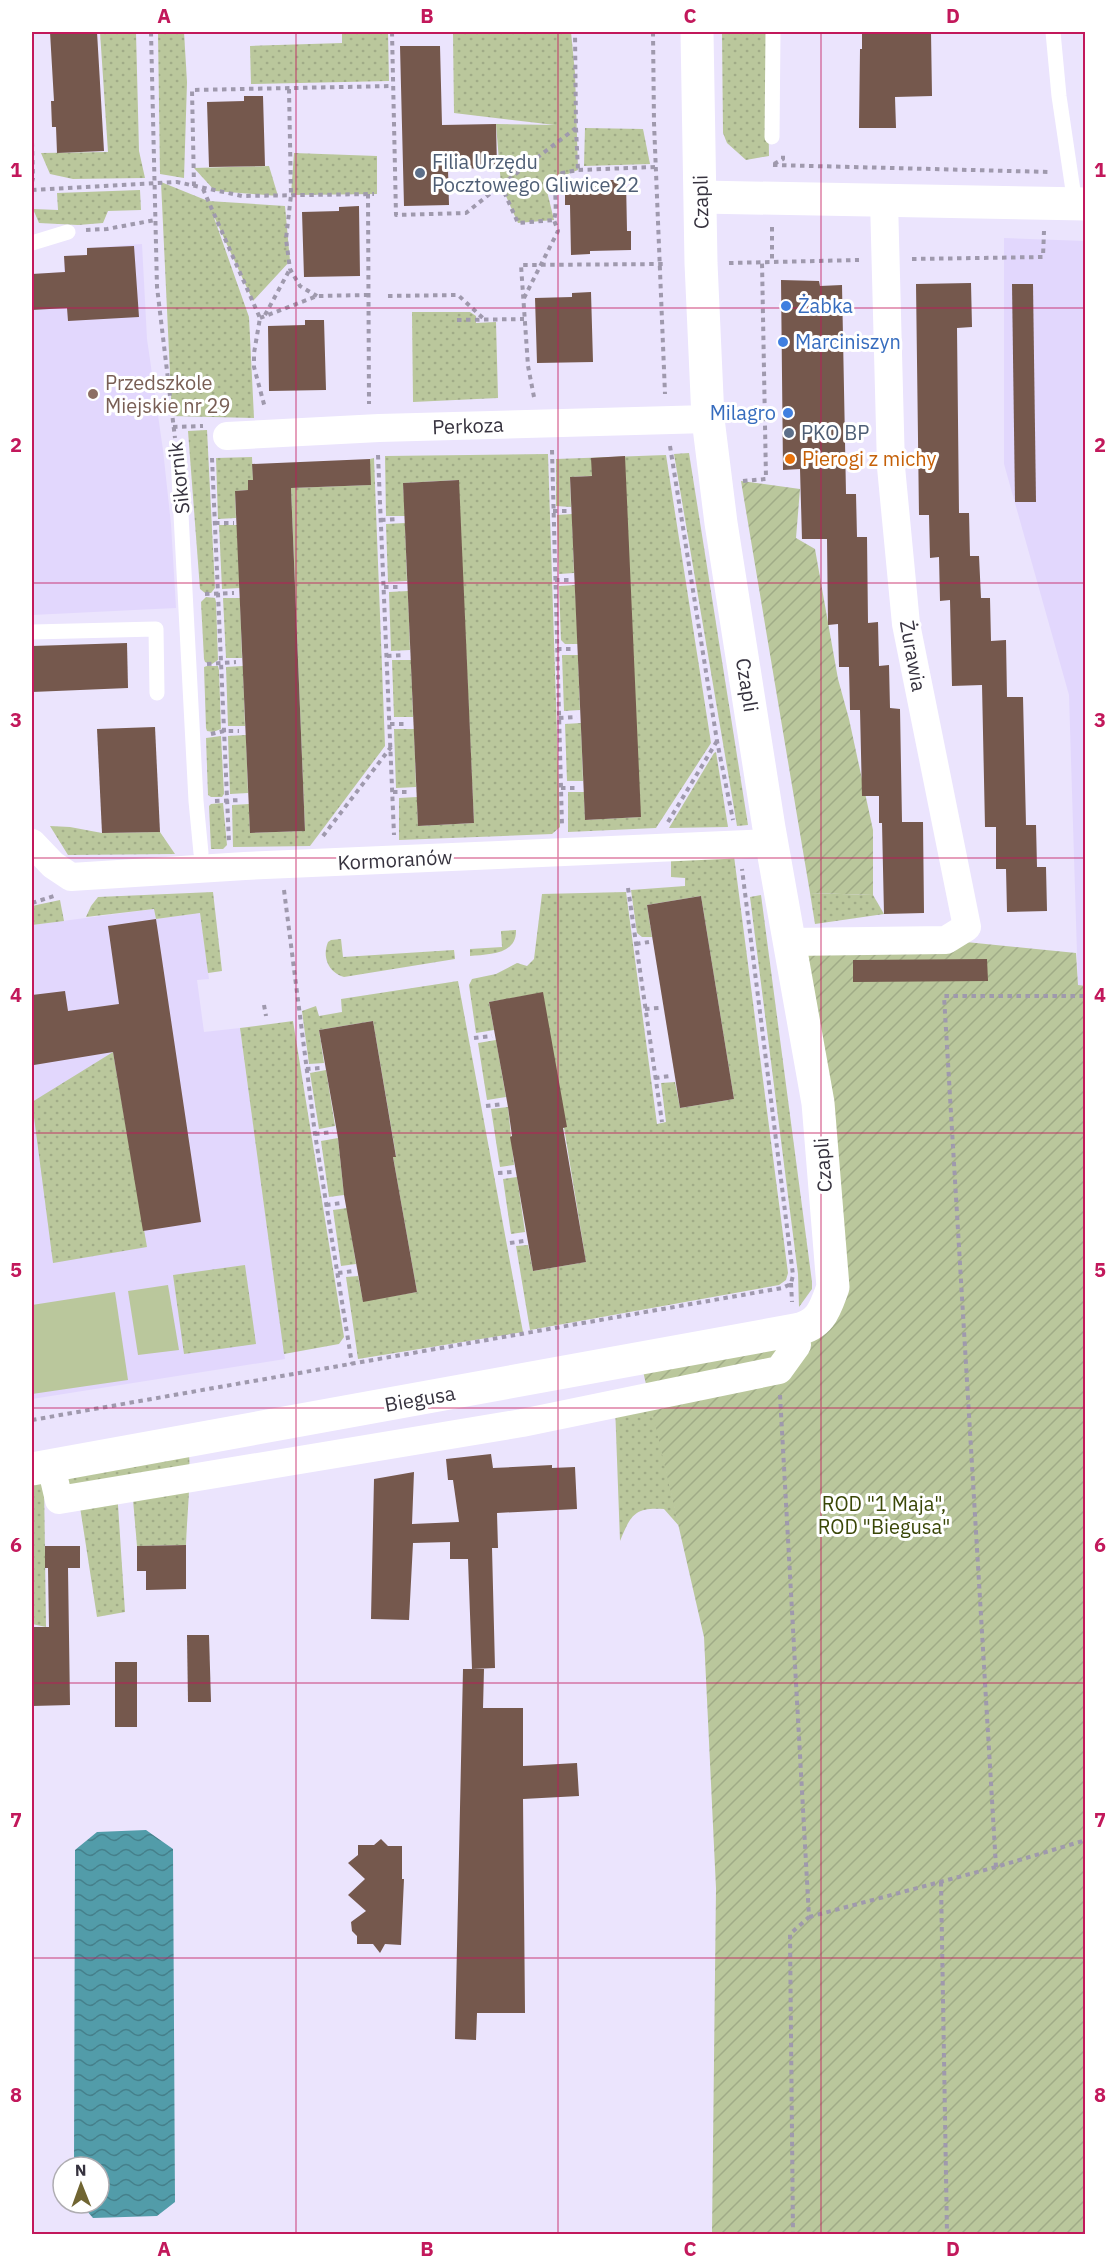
<svg xmlns="http://www.w3.org/2000/svg" width="1117" height="2266" font-family="'IBM Plex Sans',sans-serif">
<style>
.built{fill:#e2d7fd}
.grass{fill:url(#grass-dots)}
.garden{fill:url(#garden-furrows)}
.pitch{fill:#bac79c}
.water{fill:url(#water-waves)}
.building{fill:#75584d}
.lines{fill:none;stroke-linecap:round;stroke-linejoin:round}
.path{stroke:#9f99ad;stroke-width:4;stroke-dasharray:4.5 4.5;stroke-linecap:butt}
.service{stroke:#fff;stroke-width:15}
.minor{stroke:#fff;stroke-width:28}
.tertiary{stroke:#fff;stroke-width:33}
.grid{fill:none;stroke:#c2185b;stroke-width:1.5;stroke-opacity:0.55}
.service-dot{fill:#5c6f8a;stroke:#fff;stroke-width:2}
.shop-dot{fill:#3f7fe0;stroke:#fff;stroke-width:2}
.education-dot{fill:#8d6e63;stroke:#fff;stroke-width:2}
.food-dot{fill:#e8710a;stroke:#fff;stroke-width:2}
.labels{text-anchor:middle;stroke-width:6;stroke-linejoin:round;paint-order:stroke}
.service-label{font-size:20px;fill:#4e5e75;stroke:#fff;text-anchor:start}
.street-label{font-size:20px;fill:#36323e;stroke:#fff}
.shop-label{font-size:20px;fill:#366cbe;stroke:#fff;text-anchor:start}
.education-label{font-size:20px;fill:#785e54;stroke:#fff;text-anchor:start}
.food-label{font-size:20px;fill:#c56008;stroke:#fff;text-anchor:start}
.park-label{font-size:20px;fill:#3a4707;stroke:#fff}
.neatline{fill:none;stroke:#c2185b;stroke-width:2}
.grid-label{font-size:20px;text-anchor:middle;font-weight:bold;fill:#c2185b}
</style>
<defs>
<pattern id="grass-dots" width="8" height="8" patternUnits="userSpaceOnUse" patternTransform="scale(1.5)"><rect width="8" height="8" fill="#bac79c"/><path d="M2 2h.1M6 6h.1" fill="none" stroke="#a0ab87" stroke-width="1.8" stroke-linecap="round"/></pattern>
<pattern id="garden-furrows" width="10" height="10" patternUnits="userSpaceOnUse" patternTransform="scale(1.5)"><rect width="10" height="10" fill="#bac79c"/><path d="M-1 1l2-2M0 10L10 0M9 11l2-2" fill="none" stroke="#a0ab87"/></pattern>
<pattern id="water-waves" width="16" height="10" patternUnits="userSpaceOnUse" patternTransform="scale(1.5)"><rect width="16" height="10" fill="#529ca9"/><path d="M0 5q4-4 8 0t8 0" fill="none" stroke="#45808b"/></pattern>
</defs>
<rect width="100%" height="100%" fill="#ebe4fd"/>
<g class="built">
<path d="M1004,238L1085,241V986H1078L1069,695L1004,464Z"/>
<path d="M142,244L147,339L163,450L171,524L176,608L32,615V274L64,272V256L87,255V248Z"/>
<path d="M154,909L156,919L200,913L209,979L197,980L204,1032L240,1028L285,1359L32,1399V925Z"/>
</g>
<g class="grass">
<path d="M100,32H136L139,151L145,178L73,179L50,174L41,153L108,152Z"/>
<path d="M158,32H184L187,82L184,178L160,174Z"/>
<path d="M342,32H388L389,81L251,84L250,46L342,43Z"/>
<path d="M453,32H571L575,73L578,170L545,183L554,220L518,223L501,185L496,124L555,125L454,113Z"/>
<path d="M722,32H767L769,156L746,160L727,143L723,133Z"/>
<path d="M585,128L643,129L650,164L584,166Z"/>
<path d="M294,153L377,156V194L291,195Z"/>
<path d="M269,166L278,196L215,191L194,168Z"/>
<path d="M161,182L208,201L285,206L290,261L253,301L212,212L249,317L254,418L172,416Z"/>
<path d="M140,190L141,210L108,211L103,223L78,225L39,223L33,209L58,210L57,193Z"/>
<path d="M412,312H470L476,316V323L496,322L498,398L413,402Z"/>
<path d="M207,430L215,588L211,593H205L200,589L188,431Z"/>
<path d="M689,453L748,825L737,826L674,454Z"/>
<path d="M548,454L560,827L552,834L399,840V798L417,797L418,826L474,823L458,480L403,483L405,516H386L385,456Z"/>
<path d="M666,455L711,743L656,828L568,832V792H584L585,820L640,817L625,474L570,477L571,507L556,506V459Z"/>
<path d="M252,457L253,480H248V490L235,491L236,518L218,519L216,458Z"/>
<path d="M374,458L385,746L310,846L233,847L232,805L249,804L250,833L305,831L291,488L370,485V459Z"/>
<path d="M572,514L574,573L559,574L557,515Z"/>
<path d="M405,523L407,581L388,582L386,524Z"/>
<path d="M219,525H237L240,588L222,589Z"/>
<path d="M575,585L578,644H565L561,640L559,586Z"/>
<path d="M408,591L410,650L391,651L389,592Z"/>
<path d="M206,597L215,598L216,602L218,660L212,664L205,662L204,659L201,602Z"/>
<path d="M223,598H240L242,658H226Z"/>
<path d="M562,655H578L580,710L564,711Z"/>
<path d="M392,660H411L413,717H394Z"/>
<path d="M207,666H218L219,670L221,729L213,732L207,731L206,728L204,667Z"/>
<path d="M243,666L245,726H228L226,667Z"/>
<path d="M581,723L583,781H567L565,724Z"/>
<path d="M394,729H414L416,787L396,788Z"/>
<path d="M246,735L248,793L230,794L228,736Z"/>
<path d="M221,736L224,794L222,797H211L208,795L206,738Z"/>
<path d="M716,752L728,827L669,828L714,753Z"/>
<path d="M223,803L227,845L223,849H211L209,806L211,804Z"/>
<path d="M50,826L70,827L102,833L160,832L175,854L68,855Z"/>
<path d="M734,856L788,1273L786,1280L779,1285L530,1330L516,1246L528,1245L533,1271L586,1262L542,993L489,1002L494,1030L476,1033L469,985L472,979L496,974L517,963L527,966L534,959L542,894L626,892L657,1124L666,1122L661,1083L675,1082L680,1108L734,1099L701,896L647,905L652,937H642L637,933L631,890L685,886V878L671,877V860Z"/>
<path d="M213,892L222,971L208,973L200,913L156,919L154,909L86,917L91,906L98,897Z"/>
<path d="M810,893L873,895L884,914L815,924Z"/>
<path d="M761,895L812,1282V1289L799,1307L798,1274L750,897Z"/>
<path d="M60,900L64,921L32,925V906Z"/>
<path d="M516,930C517,955 488,954 470,956V949L502,947L501,931Z"/>
<path d="M341,939L343,957L454,950L455,959L344,977C328,972 322,957 328,942L331,940Z"/>
<path d="M458,981L523,1332L358,1359L346,1277L358,1276L363,1301L417,1292L393,1157L396,1156L373,1021L319,1030L324,1063L309,1064L302,1011L316,1006L319,1016L342,1012L341,999Z"/>
<path d="M293,1021L344,1337L339,1344L284,1354L240,1028Z"/>
<path d="M496,1040L506,1097L487,1100L478,1043Z"/>
<path d="M113,1052L147,1247L53,1263L32,1102Z"/>
<path d="M326,1070L335,1126L319,1129L310,1073Z"/>
<path d="M508,1107L514,1165L500,1167L491,1109Z"/>
<path d="M338,1138L344,1195L329,1197L321,1141Z"/>
<path d="M517,1177L525,1232L511,1234L503,1179Z"/>
<path d="M347,1208L356,1264L341,1266L333,1210Z"/>
<path d="M245,1265L256,1344L184,1354L173,1275Z"/>
<path d="M650,1398L679,1526L664,1509C634,1507 631,1515 620,1541L615,1405Z"/>
<path d="M189,1453C191,1483 187,1514 186,1545L137,1546L132,1488L117,1490L125,1612L97,1617L80,1507L59,1500L55,1480Z"/>
<path d="M44,1482L46,1627L32,1624V1484Z"/>
</g>
<g class="garden">
<path d="M741,481L800,489L796,538L815,549L838,679L849,719L873,830V895L810,893Z"/>
<path d="M946,940L1076,953L1078,985L1086,986L1085,2234H712L716,1888L704,1637L640,1358L824,1312L789,942Z"/>
</g>
<g class="pitch">
<path d="M168,1285L179,1350L138,1355L128,1291Z"/>
<path d="M115,1292L128,1380L32,1394V1305Z"/>
</g>
<path class="water" d="M146,1830L173,1849L175,2202L157,2216L93,2218L80,2203H99V2167H74L75,1850L97,1832Z"/>
<g class="building">
<path d="M50,32H97L104,151L57,153L56,127H52L51,101H54Z"/>
<path d="M862,32H931L932,96L895,97L896,128H859L860,49H862Z"/>
<path d="M400,46H440L442,125L496,124L497,168L448,169L449,205L404,206Z"/>
<path d="M244,96H263L265,166L209,167L207,102L244,101Z"/>
<path d="M606,180H626L627,231H631V250L590,251V254L571,255L570,205H565V186L607,185Z"/>
<path d="M359,206L360,276L304,277L302,212L339,211V207Z"/>
<path d="M134,246L139,317L68,321L67,308L32,310V274L65,272L64,256L87,255V248Z"/>
<path d="M781,280L819,281L820,286L842,285L846,494H856L857,537H867L868,623L878,622L879,666L889,665L890,708L900,709L902,822H923L924,913L884,914L882,823H879V796H862L860,710H850L849,667H839L838,624L828,625L827,539H802L800,469L783,470Z"/>
<path d="M971,283L972,327L957,328L959,513H969L970,556H979L981,598H990L991,641L1006,640L1007,697H1023L1026,825H1036L1037,867H1046L1047,911L1007,912L1006,869H996V827H985L982,685L952,686L950,600L940,601L939,557L930,558L929,515H919L916,284Z"/>
<path d="M1012,284H1033L1036,502H1015Z"/>
<path d="M591,292L593,362L537,363L535,298L572,297V293Z"/>
<path d="M305,320H324L326,390L269,391L268,326L305,325Z"/>
<path d="M625,456L641,817L585,820L570,477L592,476L591,458Z"/>
<path d="M370,459L371,485L291,488L305,831L250,833L235,491L248,490V480H253L252,464Z"/>
<path d="M459,480L474,823L418,826L403,483Z"/>
<path d="M127,643L128,688L32,692V646Z"/>
<path d="M155,727L160,832L102,833L97,729Z"/>
<path d="M701,896L734,1099L680,1108L647,905Z"/>
<path d="M156,919L201,1222L143,1231L113,1052L34,1065L32,1050V995L65,991L68,1011L119,1004L108,926Z"/>
<path d="M987,959L988,981L853,982V960Z"/>
<path d="M543,992L567,1127L563,1128L586,1262L533,1271L510,1137L512,1136L508,1107L489,1002Z"/>
<path d="M373,1021L396,1157H393L417,1292L363,1302L344,1195L338,1138L319,1030Z"/>
<path d="M491,1454L493,1468L552,1465V1468L575,1467L577,1509L497,1513L498,1548H492L495,1668L472,1669L468,1559H450V1542L413,1543L409,1620L371,1619L374,1479L414,1472L412,1524L459,1522L453,1480H448L446,1459Z"/>
<path d="M186,1545V1589L146,1590V1571H137V1546Z"/>
<path d="M45,1546H80V1568H68L70,1705L32,1706V1627H49L48,1568H45Z"/>
<path d="M187,1635H209L211,1702H188Z"/>
<rect x="115" y="1662" width="22" height="65"/>
<path d="M463,1669H484L483,1708H523V1766L577,1763L579,1796L523,1799L525,2013H477L476,2040L455,2039Z"/>
<path d="M381,1839L388,1846H402V1879H404L401,1945L385,1944L380,1953L373,1944H357V1936L352,1931L351,1922L366,1911L348,1895L365,1879L348,1863L358,1855V1845H374Z"/>
</g>
<g class="lines">
<g class="path">
<path d="M151,32L157,287L175,438"/>
<path d="M392,32L396,215L466,213L501,185L518,223L554,220C559,202 550,190 562,173L578,170L655,167"/>
<path d="M653,32L654,123L665,394"/>
<path d="M289,89L291,195L286,239L290,269L300,286L317,296"/>
<path d="M576,128L578,170"/>
<path d="M32,142L33,178L32,182"/>
<path d="M774,164L783,159V153"/>
<path d="M773,165L1050,172"/>
<path d="M501,185L576,128L575,32"/>
<path d="M194,186L192,90L393,86"/>
<path d="M203,189L260,318L254,353V367L265,408"/>
<path d="M32,190L177,182L242,196L374,194"/>
<path d="M368,194L369,404"/>
<path d="M772,227V262"/>
<path d="M86,230L107,229L155,220"/>
<path d="M912,259L1043,257L1044,231"/>
<path d="M729,263L859,260"/>
<path d="M388,296L458,295L484,319"/>
<path d="M524,298L558,231L554,220"/>
<path d="M265,315L290,269"/>
<path d="M260,318L317,296L370,295"/>
<path d="M457,320L524,319"/>
<path d="M534,397L528,366L521,265L667,264"/>
<path d="M173,427L203,426"/>
<path d="M670,446L717,741L733,820"/>
<path d="M552,450L562,826"/>
<path d="M378,455L394,835"/>
<path d="M212,458L229,843"/>
<path d="M743,481L766,479L762,262"/>
<path d="M553,511H570"/>
<path d="M381,520L398,519"/>
<path d="M215,523H234"/>
<path d="M555,580H571"/>
<path d="M384,587H402"/>
<path d="M205,594L234,593"/>
<path d="M557,649H575"/>
<path d="M387,656L404,655"/>
<path d="M207,664L236,662"/>
<path d="M559,718L577,717"/>
<path d="M390,724H407"/>
<path d="M211,734L224,731H239"/>
<path d="M561,788H579"/>
<path d="M393,792H410"/>
<path d="M215,801L241,800"/>
<path d="M668,822L717,741"/>
<path d="M323,836L391,747"/>
<path d="M628,888L662,1122"/>
<path d="M284,890L315,1134L352,1364"/>
<path d="M32,903L54,896"/>
<path d="M636,944L649,942"/>
<path d="M264,1005L266,1016"/>
<path d="M645,1009L659,1008"/>
<path d="M474,1038L492,1036"/>
<path d="M306,1069L321,1068"/>
<path d="M655,1078L670,1076"/>
<path d="M486,1106L503,1104"/>
<path d="M315,1134L333,1132"/>
<path d="M498,1173L512,1172"/>
<path d="M326,1205L342,1203"/>
<path d="M510,1243L524,1241"/>
<path d="M338,1273L354,1271"/>
<path d="M791,1283L792,1302"/>
<path d="M780,1395L809,1917L790,1934L793,2234"/>
<path d="M32,1420L782,1288L791,1284L793,1275L742,869"/>
<path d="M996,1867L944,996H1086"/>
<path d="M941,1882L947,2234"/>
<path d="M809,1917L996,1867L1086,1840"/>
</g>
<g class="service">
<path d="M1053,32L1059,96L1075,204"/>
<path d="M772,137L773,32"/>
<path d="M32,243L68,232"/>
<path d="M178,457L196,801L201,853"/>
<path d="M32,632L156,629L157,693"/>
</g>
<g class="minor">
<path d="M227,436L379,428L708,419"/>
<path d="M32,843L53,865L71,877L245,866L772,843"/>
<path d="M789,942L946,940L967,927L906,624L891,467L884,200"/>
<path d="M51,1466L59,1500L522,1423L779,1370L797,1345L795,1330"/>
</g>
<g class="tertiary">
<path d="M701,197L1086,204"/>
<path d="M32,1469L795,1330C821,1325 825,1309 833,1287L818,1103L769,828L721,523L708,419L701,263L697,32"/>
</g>
</g>
<path class="grid" d="M296,32V2234M558,32V2234M821,32V2234M32,308H1086M32,583H1086M32,858H1086M32,1133H1086M32,1408H1086M32,1683H1086M32,1958H1086"/>
<g class="service-dot">
<circle cx="420" cy="173" r="6"/>
<circle cx="789" cy="433" r="6"/>
</g>
<g class="shop-dot">
<circle cx="786" cy="306" r="6"/>
<circle cx="783" cy="342" r="6"/>
<circle cx="788" cy="413" r="6"/>
</g>
<circle class="education-dot" cx="93" cy="394" r="6"/>
<circle class="food-dot" cx="790" cy="459" r="6"/>
<g class="labels">
<g class="service-label">
<text x="432" y="169">Filia Urzędu<tspan x="432" dy="23">Pocztowego Gliwice 22</tspan></text>
<text x="801" y="440">PKO BP</text>
</g>
<g class="street-label">
<text transform="translate(701 202) rotate(-91)" y="7">Czapli</text>
<text transform="translate(468 426) rotate(-2)" y="7">Perkoza</text>
<text transform="translate(179 478) rotate(-96)" y="7">Sikornik</text>
<text transform="translate(913 656) rotate(80)" y="7">Żurawia</text>
<text transform="translate(747 685) rotate(81)" y="7">Czapli</text>
<text transform="translate(395 860) rotate(-3)" y="7">Kormoranów</text>
<text transform="translate(823 1165) rotate(-94)" y="7">Czapli</text>
<text transform="translate(420 1399) rotate(-10)" y="7">Biegusa</text>
</g>
<g class="shop-label">
<text x="798" y="313">Żabka</text>
<text x="795" y="349">Marciniszyn</text>
<text x="776" y="420" text-anchor="end">Milagro</text>
</g>
<g class="education-label">
<text x="105" y="390">Przedszkole<tspan x="105" dy="23">Miejskie nr 29</tspan></text>
</g>
<g class="food-label">
<text x="802" y="466">Pierogi z michy</text>
</g>
<g class="park-label">
<text x="884" y="1511">ROD "1 Maja",<tspan x="884" dy="23">ROD "Biegusa"</tspan></text>
</g>
</g>
<rect width="1117" height="2266" fill="none" stroke="#ffffff" stroke-width="66"/>
<g transform="translate(81 2185) rotate(359)"><circle r="28" fill="#ffffff" stroke="#afadb2" stroke-width="1.5"/>
<path d="M0-4.5L10 22L0 15L-10 22Z" fill="#706532"/>
<text y="-9" font-size="16" font-weight="bold" text-anchor="middle" fill="#36323e">N</text>
</g>
<rect x="33" y="33" width="1051" height="2200" class="neatline"/>
<g class="grid-label">
<text x="164" y="23">A</text>
<text x="427" y="23">B</text>
<text x="690" y="23">C</text>
<text x="953" y="23">D</text>
<text x="16" y="177">1</text>
<text x="1100" y="177">1</text>
<text x="16" y="452">2</text>
<text x="1100" y="452">2</text>
<text x="16" y="727">3</text>
<text x="1100" y="727">3</text>
<text x="16" y="1002">4</text>
<text x="1100" y="1002">4</text>
<text x="16" y="1277">5</text>
<text x="1100" y="1277">5</text>
<text x="16" y="1552">6</text>
<text x="1100" y="1552">6</text>
<text x="16" y="1827">7</text>
<text x="1100" y="1827">7</text>
<text x="16" y="2102">8</text>
<text x="1100" y="2102">8</text>
<text x="164" y="2256">A</text>
<text x="427" y="2256">B</text>
<text x="690" y="2256">C</text>
<text x="953" y="2256">D</text>
</g>
</svg>
